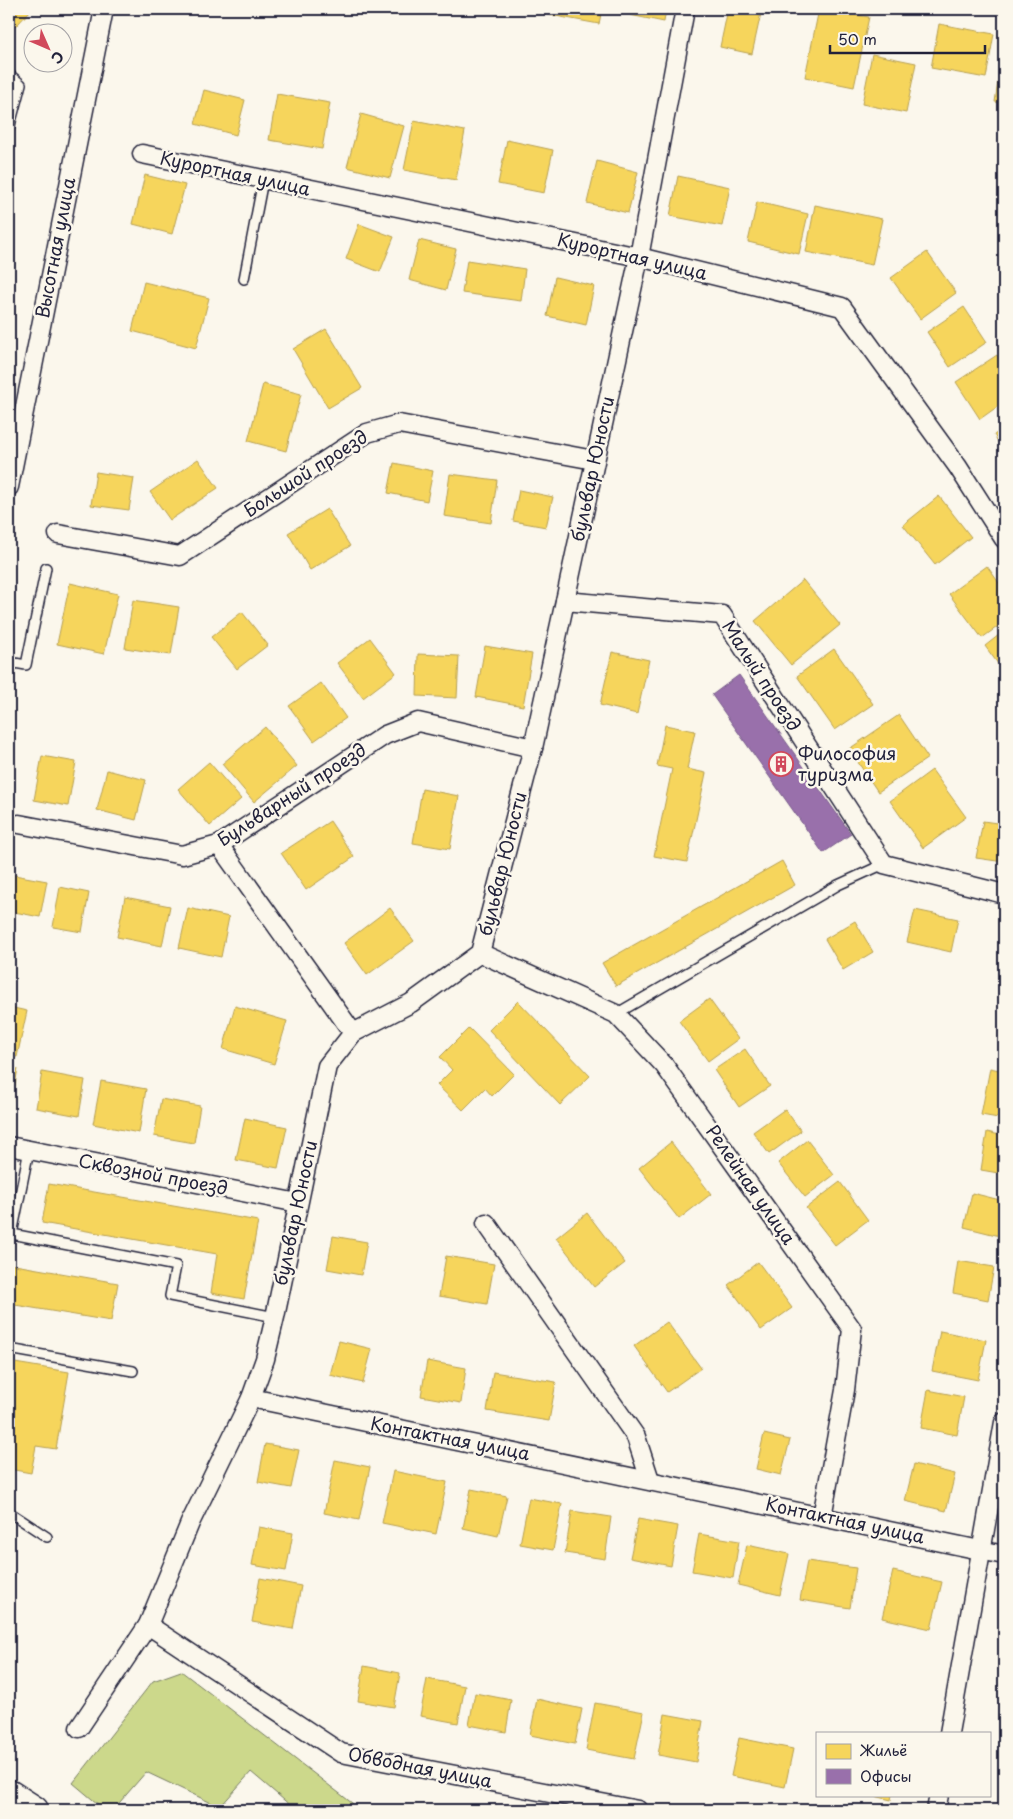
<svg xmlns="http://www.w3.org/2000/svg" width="1013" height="1819" font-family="'Playpen Sans',sans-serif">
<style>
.green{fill:#ccd88b;stroke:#777d63}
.homes{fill:#f6d55c;stroke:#b69f52}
.offices{fill:#9970ab;stroke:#755989}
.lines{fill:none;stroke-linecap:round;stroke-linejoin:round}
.lane-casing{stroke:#22223b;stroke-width:12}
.street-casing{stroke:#22223b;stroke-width:21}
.highway-casing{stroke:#22223b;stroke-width:31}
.lane{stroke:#fbf7ec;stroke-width:9}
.street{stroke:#fbf7ec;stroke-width:18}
.highway{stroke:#fbf7ec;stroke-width:28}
.labels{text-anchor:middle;stroke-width:5;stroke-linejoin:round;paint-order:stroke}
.street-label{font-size:18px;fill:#22223b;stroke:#fbf7ec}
.poi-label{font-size:18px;fill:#22223b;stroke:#fbf7ec;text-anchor:start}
</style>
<rect width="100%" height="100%" fill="#fbf7ec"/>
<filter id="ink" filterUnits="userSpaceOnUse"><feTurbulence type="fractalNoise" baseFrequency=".02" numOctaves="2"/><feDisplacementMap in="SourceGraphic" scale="10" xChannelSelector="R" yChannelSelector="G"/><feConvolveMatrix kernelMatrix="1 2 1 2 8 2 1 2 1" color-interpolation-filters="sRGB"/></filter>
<g filter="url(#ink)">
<path class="green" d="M181,1671L361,1810H289L291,1806L251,1772L220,1807L146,1772L113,1810H105L73,1783L153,1681Z"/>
<g class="homes">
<path d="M9,9H32L16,26L9,20Z"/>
<path d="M398,9H424L423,14Z"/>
<path d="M551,9H602L599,24L550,15Z"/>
<path d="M631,9H666L664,22L630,15Z"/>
<path d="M728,9L761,13L752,54L720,47Z"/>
<path d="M819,9L869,17L854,87L805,77Z"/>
<path d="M939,24L994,34L986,78L931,68Z"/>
<path d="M1004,42V103L995,102Z"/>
<path d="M872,54L916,63L906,113L862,104Z"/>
<path d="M204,90L245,100L236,135L195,124Z"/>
<path d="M277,94L330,103L322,149L269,140Z"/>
<path d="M361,114L404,126L390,178L347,167Z"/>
<path d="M414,121L465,131L456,180L404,170Z"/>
<path d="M507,140L553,150L544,193L498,184Z"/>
<path d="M597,161L638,172L628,213L587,203Z"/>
<path d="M145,175L185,185L172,234L133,224Z"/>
<path d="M678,176L730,187L722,226L670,216Z"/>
<path d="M757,202L808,214L799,254L748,242Z"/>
<path d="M815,205L882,219L872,265L806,252Z"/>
<path d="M359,224L394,237L380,272L346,259Z"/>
<path d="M419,240L456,249L446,290L409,280Z"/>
<path d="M927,252L956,293L920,319L891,278Z"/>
<path d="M467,260L525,269L521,301L462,293Z"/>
<path d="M555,277L594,286L586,325L547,316Z"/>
<path d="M144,282L209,298L196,348L132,331Z"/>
<path d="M964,307L987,342L950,367L927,332Z"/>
<path d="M326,329L362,388L328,408L293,349Z"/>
<path d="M997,355L1004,366V402L980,419L956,382Z"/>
<path d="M263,384L301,394L286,451L248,441Z"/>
<path d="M1004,428V451L994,435Z"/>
<path d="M198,459L218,488L170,520L150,492Z"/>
<path d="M394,463L433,471L427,501L388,493Z"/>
<path d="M96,472L134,478L129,510L91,505Z"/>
<path d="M450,474L497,480L491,523L444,516Z"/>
<path d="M519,490L553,497L546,527L513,521Z"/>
<path d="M939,496L971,537L935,565L903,525Z"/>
<path d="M327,509L350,546L310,570L288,533Z"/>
<path d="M987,566L1004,590V622L982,638L949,594Z"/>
<path d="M803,580L840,625L791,665L755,621Z"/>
<path d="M70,583L118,594L104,654L57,644Z"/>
<path d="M133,600L179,607L171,655L125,648Z"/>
<path d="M242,612L268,645L237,669L211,637Z"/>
<path d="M1004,631V672L985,646Z"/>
<path d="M370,638L396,673L363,698L337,663Z"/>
<path d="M485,646L532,654L523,706L476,697Z"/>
<path d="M834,649L873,704L835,730L797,676Z"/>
<path d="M612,652L649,660L637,714L600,705Z"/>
<path d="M418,654L459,656L457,698L417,696Z"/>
<path d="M321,683L346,718L314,741L289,706Z"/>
<path d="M899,715L928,758L878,792L849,749Z"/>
<path d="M665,725L695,731L687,769L706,773L687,862L654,856L672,769L657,766Z"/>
<path d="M265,727L297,766L254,802L222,764Z"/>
<path d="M42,756L76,762L68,806L34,800Z"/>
<path d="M209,762L241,799L210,826L178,789Z"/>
<path d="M107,770L146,780L136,820L97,810Z"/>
<path d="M932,770L966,817L923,848L890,801Z"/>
<path d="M422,789L459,796L450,849L413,843Z"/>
<path d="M330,821L354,857L306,890L281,853Z"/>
<path d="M983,821L1004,824V862L976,858Z"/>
<path d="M782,861L795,885L616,986L602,963Z"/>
<path d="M9,874L47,881L40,917L9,911Z"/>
<path d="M60,887L89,893L82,932L53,927Z"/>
<path d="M125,897L170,906L162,946L117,937Z"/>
<path d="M188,908L229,917L221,957L179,948Z"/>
<path d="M390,908L414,941L367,975L344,943Z"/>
<path d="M915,910L958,919L951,952L907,942Z"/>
<path d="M855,921L873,952L843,970L825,939Z"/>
<path d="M709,999L738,1039L708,1061L679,1021Z"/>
<path d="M518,1001L590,1076L560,1105L489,1030Z"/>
<path d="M235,1006L287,1021L274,1064L223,1049Z"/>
<path d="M9,1007L27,1011L17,1057L9,1056Z"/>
<path d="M469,1028L514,1074L492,1096L485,1088L463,1110L437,1085L452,1070L440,1057Z"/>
<path d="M745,1049L770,1086L739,1107L714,1070Z"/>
<path d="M9,1067L18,1069L10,1110H9Z"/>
<path d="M990,1068L1004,1071V1119L981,1115Z"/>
<path d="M42,1072L85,1080L79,1116L36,1108Z"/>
<path d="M101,1081L146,1089L139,1133L93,1124Z"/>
<path d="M161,1099L200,1106L194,1143L154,1136Z"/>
<path d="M785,1109L801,1131L769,1154L753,1132Z"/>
<path d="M245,1118L287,1127L278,1168L236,1160Z"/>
<path d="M987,1132L1004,1136V1174L981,1170Z"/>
<path d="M807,1140L834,1175L805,1197L778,1163Z"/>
<path d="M671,1142L711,1194L679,1219L639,1168Z"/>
<path d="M840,1182L868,1220L835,1245L806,1208Z"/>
<path d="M49,1184L258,1221L244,1299L211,1293L217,1254L42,1223Z"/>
<path d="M972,1193L1004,1201V1237L964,1227Z"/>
<path d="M587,1213L625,1263L594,1287L556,1238Z"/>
<path d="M333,1236L367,1242L361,1275L327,1269Z"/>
<path d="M446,1256L494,1264L487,1304L439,1296Z"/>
<path d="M958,1261L994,1267L988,1300L953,1293Z"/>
<path d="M758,1262L792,1308L761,1330L728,1285Z"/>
<path d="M9,1264L118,1283L111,1321L9,1304Z"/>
<path d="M667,1322L701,1368L667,1392L634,1346Z"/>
<path d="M940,1331L986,1340L978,1380L932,1371Z"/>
<path d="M339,1341L372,1349L363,1383L330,1375Z"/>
<path d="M427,1361L466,1368L461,1403L421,1396Z"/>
<path d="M9,1362L69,1372L56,1449L36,1446L31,1473L9,1469Z"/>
<path d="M493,1372L556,1382L549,1421L487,1411Z"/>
<path d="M928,1390L964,1397L957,1435L921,1428Z"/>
<path d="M764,1434L790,1440L781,1475L756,1469Z"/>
<path d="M265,1444L299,1450L291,1488L258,1482Z"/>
<path d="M335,1460L370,1467L359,1520L324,1513Z"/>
<path d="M914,1464L955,1474L946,1511L905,1501Z"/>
<path d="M393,1471L447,1482L436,1534L382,1523Z"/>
<path d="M471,1489L507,1496L498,1536L463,1528Z"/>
<path d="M529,1498L562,1504L553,1550L520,1544Z"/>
<path d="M572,1511L611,1517L605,1559L565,1553Z"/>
<path d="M638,1519L678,1526L671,1566L630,1558Z"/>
<path d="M259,1527L293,1533L286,1571L252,1565Z"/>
<path d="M699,1534L739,1541L733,1578L692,1571Z"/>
<path d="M747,1545L789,1554L780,1595L738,1585Z"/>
<path d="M807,1561L856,1568L850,1608L800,1600Z"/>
<path d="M893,1571L942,1582L931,1629L882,1618Z"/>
<path d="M260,1578L301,1586L293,1629L252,1622Z"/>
<path d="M364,1666L400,1673L394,1707L358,1701Z"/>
<path d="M427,1679L465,1686L458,1723L420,1716Z"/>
<path d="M475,1693L511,1700L506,1732L469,1725Z"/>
<path d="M537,1699L582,1709L575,1744L530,1735Z"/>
<path d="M595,1703L644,1712L634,1759L586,1750Z"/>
<path d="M665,1714L703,1721L696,1762L658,1755Z"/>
<path d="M739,1738L793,1749L785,1787L731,1776Z"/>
<path d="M871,1795H892L891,1800Z"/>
</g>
<path class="offices" d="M739,675L851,834L823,853L712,695Z"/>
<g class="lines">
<defs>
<g id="lane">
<path d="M9,74L21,84L9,129"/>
<path d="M244,279L263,180"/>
<path d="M9,662L26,665L46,568"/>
<path d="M616,1014L838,885L884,864"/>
<path d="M29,1150L12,1234L176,1266L170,1296L275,1317"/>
<path d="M9,1349L133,1371"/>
<path d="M9,1512L47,1537"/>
</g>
<g id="street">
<path d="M142,154L639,257L842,307L958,467L1004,539"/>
<path d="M9,487L104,9"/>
<path d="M58,534L180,556L367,433L399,424L594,460"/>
<path d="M565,601L722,615L884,864L1004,894"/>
<path d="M19,824L182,855L219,845L385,735L418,722L533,748"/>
<path d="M219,845L353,1033"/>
<path d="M480,953L616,1014L664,1065L852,1329L845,1390L822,1517"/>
<path d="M9,1146L298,1203"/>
<path d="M486,1223L636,1437L650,1480"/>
<path d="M251,1398L1004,1555"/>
<path d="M148,1625L341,1753L638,1810"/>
<path d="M79,1728L148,1625L190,1523L251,1398L265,1359L275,1317L327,1066L353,1033L411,1003L480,953L533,748L565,601L639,257L685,9"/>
<path d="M949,1733L1004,1422"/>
<path d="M936,1810L939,1795"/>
</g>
<path id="highway" d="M9,1794L34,1810"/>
</defs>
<use href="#lane" class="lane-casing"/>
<use href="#street" class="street-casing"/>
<use href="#highway" class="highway-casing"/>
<use href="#lane" class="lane"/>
<use href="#street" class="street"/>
<use href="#highway" class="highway"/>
</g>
</g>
<defs>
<symbol id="building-ring" viewBox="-11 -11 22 22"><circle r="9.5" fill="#fbf7ec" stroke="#d1495b" stroke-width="1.5"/><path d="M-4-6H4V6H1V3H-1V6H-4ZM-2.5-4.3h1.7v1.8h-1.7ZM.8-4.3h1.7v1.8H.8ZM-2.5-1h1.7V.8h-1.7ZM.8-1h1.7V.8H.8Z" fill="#d1495b"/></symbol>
</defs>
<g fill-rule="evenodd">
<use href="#building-ring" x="767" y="750" width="28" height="28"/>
</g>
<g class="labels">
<g class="street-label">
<text transform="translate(235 174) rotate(12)" y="6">Курортная улица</text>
<text transform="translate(56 248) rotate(-79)" y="6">Высотная улица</text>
<text transform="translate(632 257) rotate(13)" y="6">Курортная улица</text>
<text transform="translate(593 469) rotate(-78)" y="6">бульвар Юности</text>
<text transform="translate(306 474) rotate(-33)" y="6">Большой проезд</text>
<text transform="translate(761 676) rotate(57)" y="6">Малый проезд</text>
<text transform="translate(292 795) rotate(-33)" y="6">Бульварный проезд</text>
<text transform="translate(503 864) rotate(-76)" y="6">бульвар Юности</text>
<text transform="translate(153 1175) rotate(11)" y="6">Сквозной проезд</text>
<text transform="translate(750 1185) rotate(55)" y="6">Релейная улица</text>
<text transform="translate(296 1213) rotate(-78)" y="6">бульвар Юности</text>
<text transform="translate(450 1439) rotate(11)" y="6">Контактная улица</text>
<text transform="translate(845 1521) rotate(12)" y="6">Контактная улица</text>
<text transform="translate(420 1768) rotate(11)" y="6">Обводная улица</text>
</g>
<g class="poi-label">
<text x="798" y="760">Философия<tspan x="798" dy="21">туризма</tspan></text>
</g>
</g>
<rect width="1013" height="1819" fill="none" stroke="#fbf7ec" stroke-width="30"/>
<rect x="15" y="15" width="983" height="1789" fill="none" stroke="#22223b" stroke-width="2" filter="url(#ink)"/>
<rect x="816" y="1732" width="175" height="65" fill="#fbf7ec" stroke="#a4a2a5"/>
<rect x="826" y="1744" width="25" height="15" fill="#f6d55c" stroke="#a4a2a5"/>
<text x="860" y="1756" font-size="15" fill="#22223b">Жильё</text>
<rect x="826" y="1769" width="25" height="15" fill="#9970ab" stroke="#a4a2a5"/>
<text x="860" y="1782" font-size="15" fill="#22223b">Офисы</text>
<g transform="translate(48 48) rotate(135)"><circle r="24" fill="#fbf7ec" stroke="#a4a2a5"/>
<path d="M0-4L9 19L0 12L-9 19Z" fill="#d1495b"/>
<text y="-8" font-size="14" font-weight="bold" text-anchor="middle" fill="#22223b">С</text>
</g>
<path d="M830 45v8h155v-8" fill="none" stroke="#22223b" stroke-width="2.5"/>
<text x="838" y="45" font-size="15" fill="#22223b" stroke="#fbf7ec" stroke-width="4" paint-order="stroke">50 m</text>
</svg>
